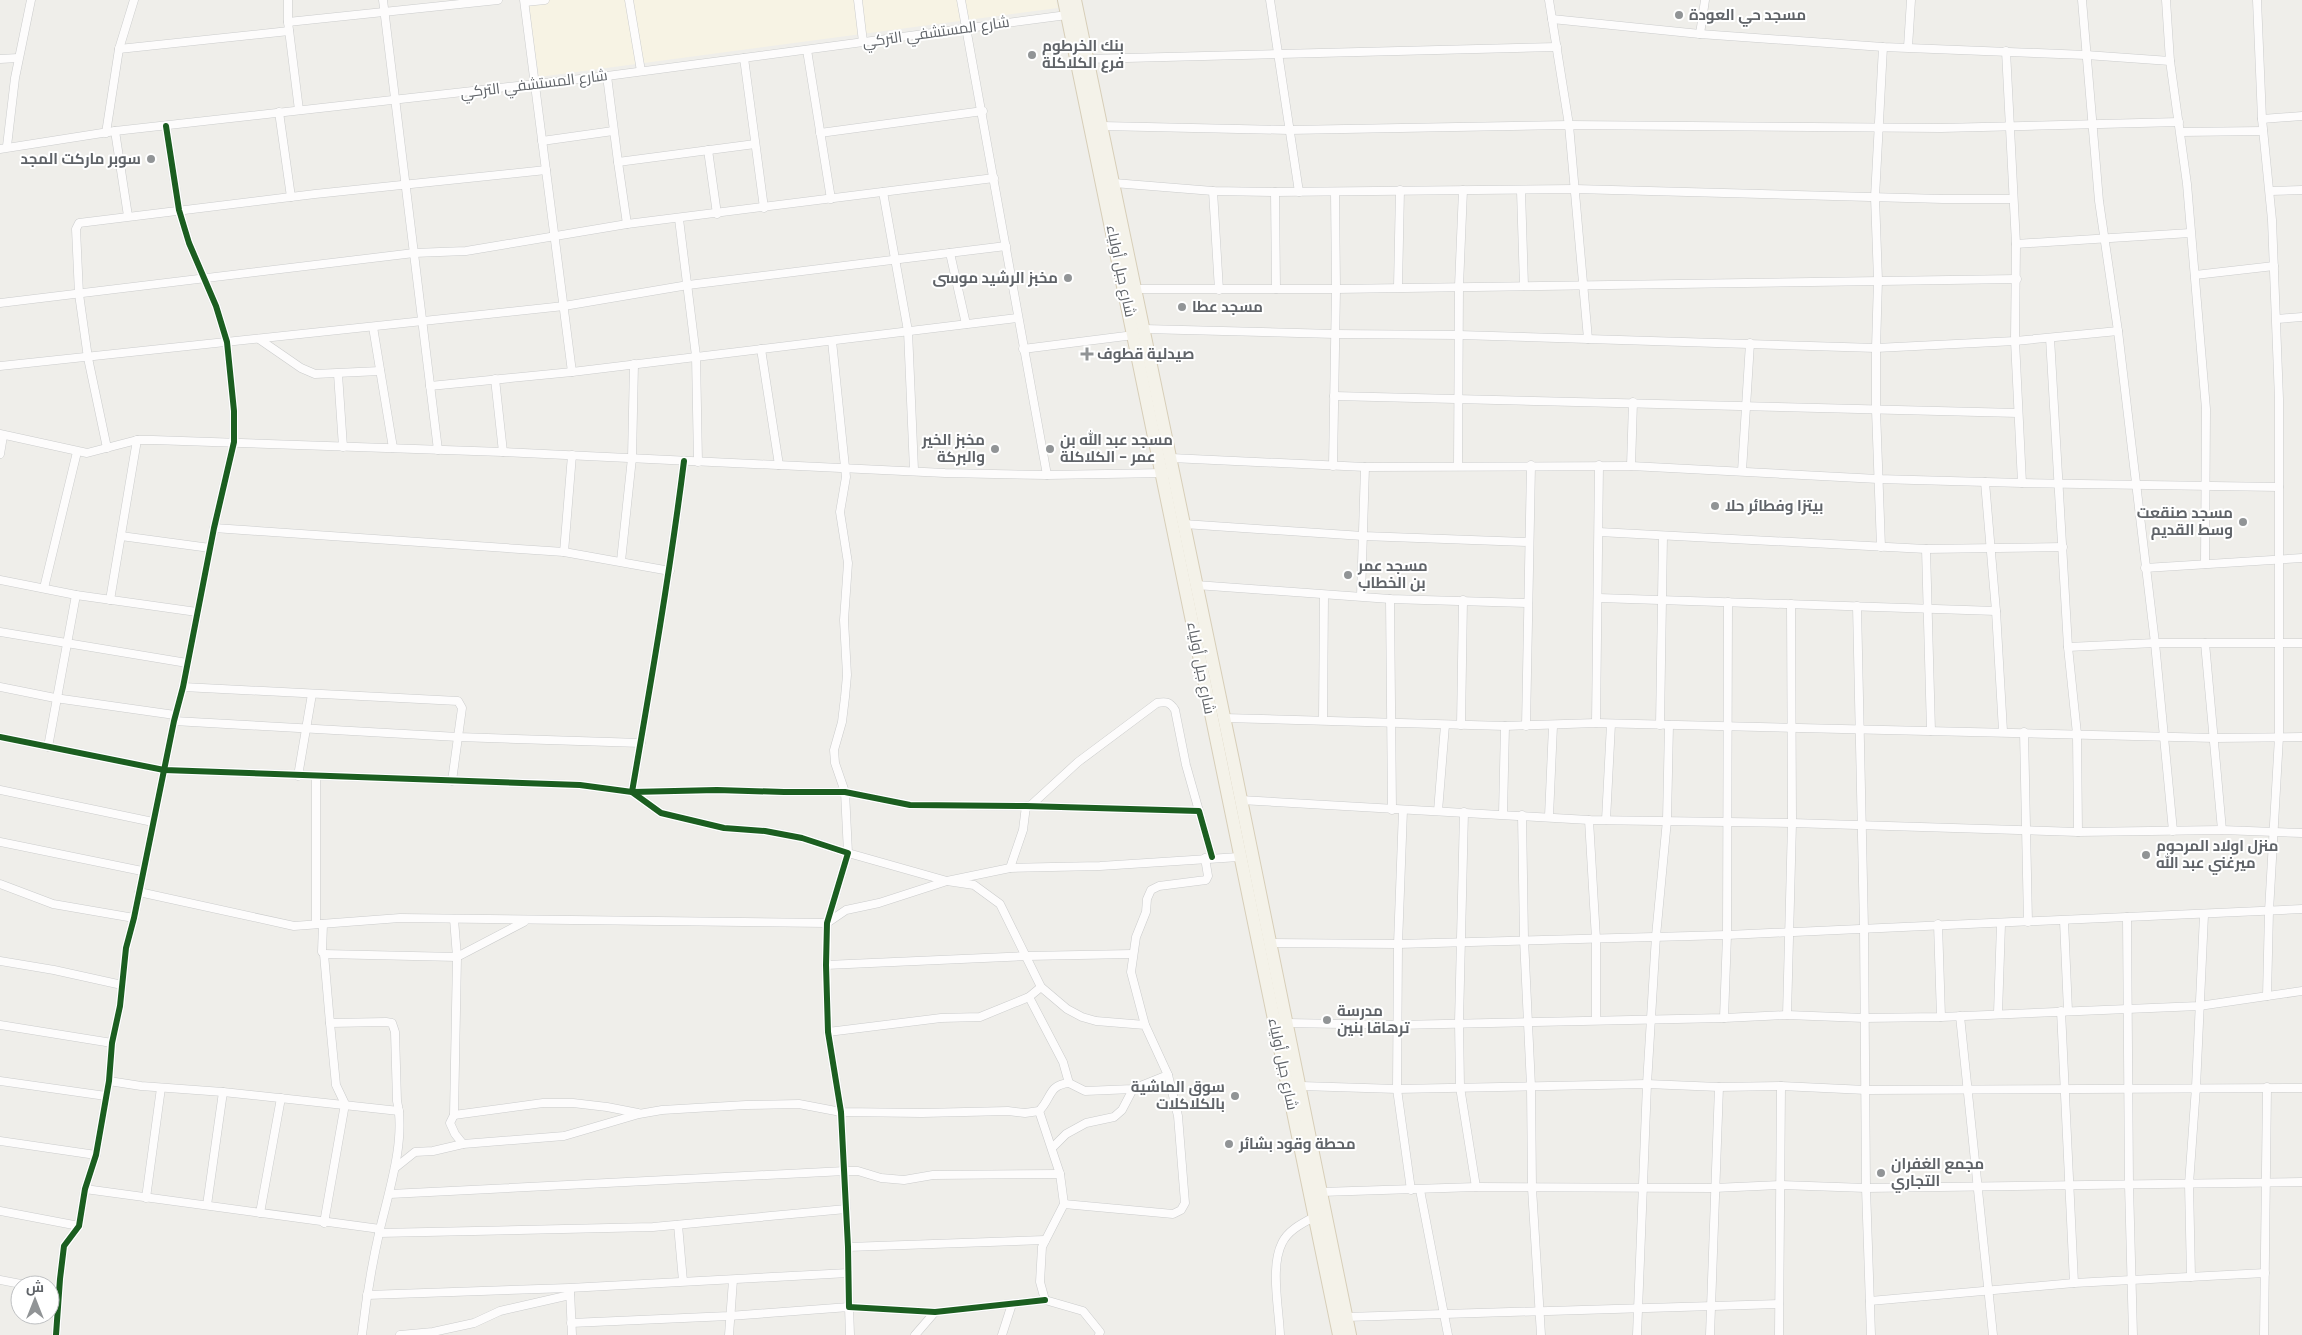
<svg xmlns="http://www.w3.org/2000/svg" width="2302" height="1335" font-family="'DM Sans',Cairo,sans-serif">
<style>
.commercial{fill:#f7f3e4}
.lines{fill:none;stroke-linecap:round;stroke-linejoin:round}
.street-casing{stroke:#cbcccc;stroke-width:9}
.primary-casing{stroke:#d7ceb8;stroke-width:14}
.street{stroke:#fdfcfc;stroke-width:8}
.primary{stroke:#f4f2e9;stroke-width:12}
.cycleway-casing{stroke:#fff;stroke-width:9}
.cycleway{stroke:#1b5e20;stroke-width:6}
.poi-dot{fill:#919496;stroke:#fff;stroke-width:2}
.labels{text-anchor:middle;stroke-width:4;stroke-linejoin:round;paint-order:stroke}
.poi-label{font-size:15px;font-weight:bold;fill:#5f6368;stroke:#fff;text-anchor:start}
.street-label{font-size:15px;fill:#5f6368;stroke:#fff}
</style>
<rect width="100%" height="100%" fill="#efeeea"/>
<path class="commercial" d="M527,0H1056L1058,8L539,77Z"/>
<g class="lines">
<defs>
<g id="street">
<path d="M288,0V22L299,110"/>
<path d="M383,0L438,450"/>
<path d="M524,0L572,372"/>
<path d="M629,0L641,71"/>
<path d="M858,0L863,42"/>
<path d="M961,0L1047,475"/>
<path d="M1270,0L1299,192"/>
<path d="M1549,0L1569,125L1588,339"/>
<path d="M2082,0L2099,201L2118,331L2155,643L2173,831"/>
<path d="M2166,0L2170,61L2187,184L2206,409L2205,564"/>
<path d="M2257,0L2262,119L2272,220L2279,399V737L2269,911L2267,996"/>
<path d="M525,2L545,0"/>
<path d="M1552,19L1700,34L1883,47L2086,55L2170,61"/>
<path d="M288,22L498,0"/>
<path d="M1700,34L1705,0"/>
<path d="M1908,47L1911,0"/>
<path d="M119,49L289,31"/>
<path d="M807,50L831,199"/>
<path d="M2006,51L2016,244L2015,341L2022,483"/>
<path d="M744,58L764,208"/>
<path d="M0,59L18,58"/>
<path d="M1088,59L1557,47"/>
<path d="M607,76L618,162"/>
<path d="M279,112L291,197"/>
<path d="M2262,119L2302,116"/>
<path d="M1102,126L1289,130L1569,125L1941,128L2179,122"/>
<path d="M115,131L128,216"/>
<path d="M2181,132L2263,131"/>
<path d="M106,133L119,49L134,0"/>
<path d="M820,133L983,111"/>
<path d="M542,141L613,131"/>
<path d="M7,146L15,78L31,0"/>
<path d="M0,149L115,131L607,76L1067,15"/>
<path d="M708,150L717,214"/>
<path d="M1114,183L1213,191L1275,192L1575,189L1943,199H2013"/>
<path d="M1213,191L1219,290"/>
<path d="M1521,191L1524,286"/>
<path d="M2271,191L2302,190"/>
<path d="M883,192L908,331L914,470"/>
<path d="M1275,192L1276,289"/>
<path d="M679,219L696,356L698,462"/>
<path d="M627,224L618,162L755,144"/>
<path d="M2016,244L2190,233"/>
<path d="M950,253L966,324"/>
<path d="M2195,275L2274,266"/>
<path d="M1398,287L1400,190"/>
<path d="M1136,289H1336L2017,279"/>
<path d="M0,303L414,253L466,251L627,224L994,178"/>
<path d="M2277,319L2302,317"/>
<path d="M373,327L393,448"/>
<path d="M1144,329L1335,334L1459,335L1876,348L2015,341L2118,331"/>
<path d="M2050,338L2068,647L2077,734L2078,832"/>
<path d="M259,339L301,368L315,374L380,371"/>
<path d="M832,341L846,477L840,512L848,563L844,620L847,675L845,697L842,722L834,750L835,763L845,792L848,853L947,881L974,885L1000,904L1041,987L1067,1009L1082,1017L1096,1021L1145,1025L1168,1075L1178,1116L1185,1203L1181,1210L1173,1214L1064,1204"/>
<path d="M761,349L779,465"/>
<path d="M1023,349L1134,335"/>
<path d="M0,366L564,306L688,285L1006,246"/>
<path d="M338,374L343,447"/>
<path d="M495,379L503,452"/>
<path d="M430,386L572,372L1017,318"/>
<path d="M1334,396L2018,413"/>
<path d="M0,434L87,453L137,440H153L503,452L945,473L1047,475L1165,473"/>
<path d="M107,448L88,358L79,294L76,229L79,223L315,194L546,170"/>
<path d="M0,454L3,436"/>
<path d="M1171,458L1365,467L1631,466L1878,479L2022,483L2279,487"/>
<path d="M684,461C670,572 651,682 632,792L661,813L724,828L765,831L802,838L848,853L827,923L826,965L828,1032L841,1112L848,1247L849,1307L935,1312L1045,1300"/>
<path d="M1333,466L1336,289L1335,192"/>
<path d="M1458,466L1459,286L1463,190"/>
<path d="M1631,466L1633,402"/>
<path d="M1742,471L1750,343"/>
<path d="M1985,482L1996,611L2003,731"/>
<path d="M1184,524L1363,536L1529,542"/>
<path d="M214,528L564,552L670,571"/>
<path d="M1599,532L1926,549L2063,547"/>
<path d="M121,536L210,548"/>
<path d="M1881,547L1876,410V348L1878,280L1875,197L1883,47"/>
<path d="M1926,549L1931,731"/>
<path d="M564,552L572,455"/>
<path d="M621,561L632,458L634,364"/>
<path d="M2145,568L2302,558"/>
<path d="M0,580L76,595L197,612"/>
<path d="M1196,585L1390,599L1528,603"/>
<path d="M44,588L77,452"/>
<path d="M1361,596L1365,467"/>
<path d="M1599,598L1996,611"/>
<path d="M1390,599L1392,810"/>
<path d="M110,600L137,440"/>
<path d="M1857,606L1864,928L1866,1188L1871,1335"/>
<path d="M0,632L187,663"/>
<path d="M2205,643L2222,830"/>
<path d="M2068,647L2155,643H2302"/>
<path d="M0,687L55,698L175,715"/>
<path d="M183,687L458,701L462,708L452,781"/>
<path d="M1224,718L1505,726L1596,723L2215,738L2302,737"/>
<path d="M1323,720L1324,595"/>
<path d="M174,721L458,737L641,743"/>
<path d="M1596,723L1599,465"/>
<path d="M1461,725L1463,600"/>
<path d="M1660,725L1663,536"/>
<path d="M1526,726L1531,465"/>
<path d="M2024,732L2028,922"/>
<path d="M0,737L164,770L580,785L632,792L717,790L784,792H845L910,805L1026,806L1199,811L1212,857"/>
<path d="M48,747L76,595"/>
<path d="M298,776L312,694"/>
<path d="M0,790L153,822"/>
<path d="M1240,800L1589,820L1792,823L2078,832L2222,830L2302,833"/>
<path d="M1030,806L1078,762L1157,703C1166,701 1170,702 1175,710L1186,765L1199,811"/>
<path d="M1403,810L1398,944L1397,1089L1411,1190"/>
<path d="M1438,811L1445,725"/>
<path d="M1464,812L1459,1022L1460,1087L1476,1187"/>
<path d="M1503,814L1505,726"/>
<path d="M1522,815L1524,939L1531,1086L1532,1188L1541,1335"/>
<path d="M1549,816L1553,726"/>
<path d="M1589,820L1596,939V1020"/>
<path d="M1606,820L1611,724"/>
<path d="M0,842L142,871"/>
<path d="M1010,868L1023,830L1026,806"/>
<path d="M0,884L53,904L134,918"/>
<path d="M139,892L294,926L400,918L827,923L846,910L879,903L947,881L1010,868L1100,866L1239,857"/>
<path d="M2127,917L2129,1185L2133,1335"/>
<path d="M454,919L457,957L454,1115L450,1123L455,1134L463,1144"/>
<path d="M2064,921L2068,1011"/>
<path d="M316,924V776"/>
<path d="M323,924L322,952L324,954L330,1023L386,1022L392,1023L395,1032L397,1101C406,1139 389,1191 380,1229C372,1264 366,1299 362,1335"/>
<path d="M1938,924L1941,1017"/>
<path d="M1270,943L1398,944L1727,935L2302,909"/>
<path d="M324,954L457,957L524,922"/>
<path d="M0,961L54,970L122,985"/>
<path d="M826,965L1027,956L1132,954"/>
<path d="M1029,997L1063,1062L1069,1083L1085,1091L1133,1089L1168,1075"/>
<path d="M2061,1011L2074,1283"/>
<path d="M1998,1013L2001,924"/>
<path d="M1787,1015L1792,823L1791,604"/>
<path d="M1960,1016L1993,1335"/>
<path d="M1724,1018L1727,935L1728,602"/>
<path d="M1287,1023L1397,1025L1724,1018L1787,1015L1864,1018L1941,1017L2199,1006L2302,991"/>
<path d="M0,1025L112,1043"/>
<path d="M1145,1025L1131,972L1136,937L1146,912L1147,899L1151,890L1159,886L1206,880L1208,876L1205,858"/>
<path d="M828,1032L941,1018L980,1017L1029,997L1041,987"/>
<path d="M0,1081L106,1096"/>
<path d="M109,1081L141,1086L223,1092L399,1111"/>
<path d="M1301,1086L1397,1089L1647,1084L1719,1087L1781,1086L1866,1090L2302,1088"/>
<path d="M1039,1111L1060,1174L1064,1204L1042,1247L1040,1282L1045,1300L1083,1311L1100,1332L1099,1335"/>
<path d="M454,1115L543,1103H573L607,1107L638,1113"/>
<path d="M0,1141L96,1155"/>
<path d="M1053,1147L1066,1134L1086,1123L1114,1117L1122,1110L1133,1089"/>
<path d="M395,1168L415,1152L433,1151L463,1144L564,1136L639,1114L662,1110L746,1105L799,1104L841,1112L922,1113L1008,1111L1025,1113L1039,1111C1052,1098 1048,1085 1069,1083"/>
<path d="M85,1189L380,1229"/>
<path d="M1420,1190L1448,1335"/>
<path d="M1321,1192L1476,1187L1714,1188L1781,1185L1866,1188L2302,1182"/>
<path d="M390,1194L845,1171H858L881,1178L904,1180L933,1175L1060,1174"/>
<path d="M146,1198L161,1088"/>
<path d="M207,1205L223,1092"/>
<path d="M0,1211L79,1226"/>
<path d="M260,1213L281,1098"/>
<path d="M324,1223L345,1104L336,1085L330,1023"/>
<path d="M678,1225L683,1281"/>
<path d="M379,1233L653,1227L846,1209"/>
<path d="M848,1247L1045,1240"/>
<path d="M2191,1277L2189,1184L2196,1087L2204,915"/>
<path d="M0,1280L26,1285"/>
<path d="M570,1290L572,1335"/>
<path d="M367,1295L569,1288L848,1273"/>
<path d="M1870,1301L2074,1283L2265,1273"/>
<path d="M1346,1317L1779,1304"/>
<path d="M571,1323L729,1316L849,1307L850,1335"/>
<path d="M56,1335L60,1279L64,1246L79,1226L85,1189L96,1155L109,1081L112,1043L120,1006L126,948L134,918L174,721L183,687L214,528L234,442V411L227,342L216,306L189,243L179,210L166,126"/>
<path d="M400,1335L433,1332L474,1323L500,1311L570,1295"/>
<path d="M729,1335L733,1280"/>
<path d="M915,1335L935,1312"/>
<path d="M1002,1335L1012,1304"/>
<path d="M1280,1335C1279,1308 1270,1267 1282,1243C1288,1230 1303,1223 1314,1217"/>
<path d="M1637,1335L1647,1084L1656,936L1667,820L1669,725"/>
<path d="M1710,1335L1719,1087"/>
<path d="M1779,1335L1781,1086"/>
<path d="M2264,1335L2267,1087"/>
</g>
<g id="primary">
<path d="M1064,0L1339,1335"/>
<path d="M1075,0C1170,444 1259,890 1350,1335"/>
</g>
</defs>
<use href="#street" class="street-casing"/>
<use href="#primary" class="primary-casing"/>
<use href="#street" class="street"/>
<use href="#primary" class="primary"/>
<defs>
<g id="cycleway">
<path d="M684,461C670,572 651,682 632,792L661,813L724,828L765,831L802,838L848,853L827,923L826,965L828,1032L841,1112L848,1247L849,1307L935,1312L1045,1300"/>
<path d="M0,737L164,770L580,785L632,792L717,790L784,792H845L910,805L1026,806L1199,811L1212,857"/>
<path d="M56,1335L60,1279L64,1246L79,1226L85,1189L96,1155L109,1081L112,1043L120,1006L126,948L134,918L174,721L183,687L214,528L234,442V411L227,342L216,306L189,243L179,210L166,126"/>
</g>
</defs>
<use href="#cycleway" class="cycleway-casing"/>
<use href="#cycleway" class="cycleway"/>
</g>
<g class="poi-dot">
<circle cx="1679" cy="15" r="5"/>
<circle cx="1032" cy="55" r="5"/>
<circle cx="151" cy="159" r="5"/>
<circle cx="1068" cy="278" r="5"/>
<circle cx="1182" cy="307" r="5"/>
<path d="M1084.5 346.5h5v5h5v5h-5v5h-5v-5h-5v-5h5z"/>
<circle cx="995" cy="449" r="5"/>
<circle cx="1050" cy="449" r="5"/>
<circle cx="1715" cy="506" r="5"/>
<circle cx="2243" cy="522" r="5"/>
<circle cx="1348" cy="575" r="5"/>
<circle cx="2146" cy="855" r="5"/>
<circle cx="1327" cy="1020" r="5"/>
<circle cx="1235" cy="1096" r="5"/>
<circle cx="1229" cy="1144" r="5"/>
<circle cx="1881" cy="1173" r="5"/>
</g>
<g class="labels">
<g class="poi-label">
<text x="1689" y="20">مسجد حي العودة</text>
<text x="1042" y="51">بنك الخرطوم<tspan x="1042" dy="17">فرع الكلاكلة</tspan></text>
<text x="141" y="164" text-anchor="end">سوبر ماركت المجد</text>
<text x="1058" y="283" text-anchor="end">مخبز الرشيد موسى</text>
<text x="1192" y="312">مسجد عطا</text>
<text x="1097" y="359">صيدلية قطوف</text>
<text x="985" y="445" text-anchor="end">مخبز الخير<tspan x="985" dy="17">والبركة</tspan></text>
<text x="1060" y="445">مسجد عبد الله بن<tspan x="1060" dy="17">عمر - الكلاكلة</tspan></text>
<text x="1725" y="511">بيتزا وفطائر حلا</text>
<text x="2233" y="518" text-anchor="end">مسجد صنقعت<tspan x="2233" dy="17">وسط القديم</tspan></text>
<text x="1358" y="571">مسجد عمر<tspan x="1358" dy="17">بن الخطاب</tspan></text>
<text x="2156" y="851">منزل اولاد المرحوم<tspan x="2156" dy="17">ميرغني عبد الله</tspan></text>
<text x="1337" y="1016">مدرسة<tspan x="1337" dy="17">ترهاقا بنين</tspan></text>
<text x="1225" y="1092" text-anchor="end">سوق الماشية<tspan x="1225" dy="17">بالكلاكلات</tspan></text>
<text x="1239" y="1149">محطة وقود بشائر</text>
<text x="1891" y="1169">مجمع الغفران<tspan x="1891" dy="17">التجاري</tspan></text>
</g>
<g class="street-label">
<text transform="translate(936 32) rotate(-8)" y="5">شارع المستشفي التركي</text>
<text transform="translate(534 84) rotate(-7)" y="5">شارع المستشفي التركي</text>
<text transform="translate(1121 271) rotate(78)" y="5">شارع جبل أولياء</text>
<text transform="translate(1201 668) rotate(79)" y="5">شارع جبل أولياء</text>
<text transform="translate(1283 1064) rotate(78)" y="5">شارع جبل أولياء</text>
</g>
</g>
<g transform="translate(35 1300)"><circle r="24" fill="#ffffff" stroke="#bfc1c3"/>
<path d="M0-4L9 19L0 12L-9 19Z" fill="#919496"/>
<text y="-8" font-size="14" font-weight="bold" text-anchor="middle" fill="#5f6368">ش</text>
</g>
</svg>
